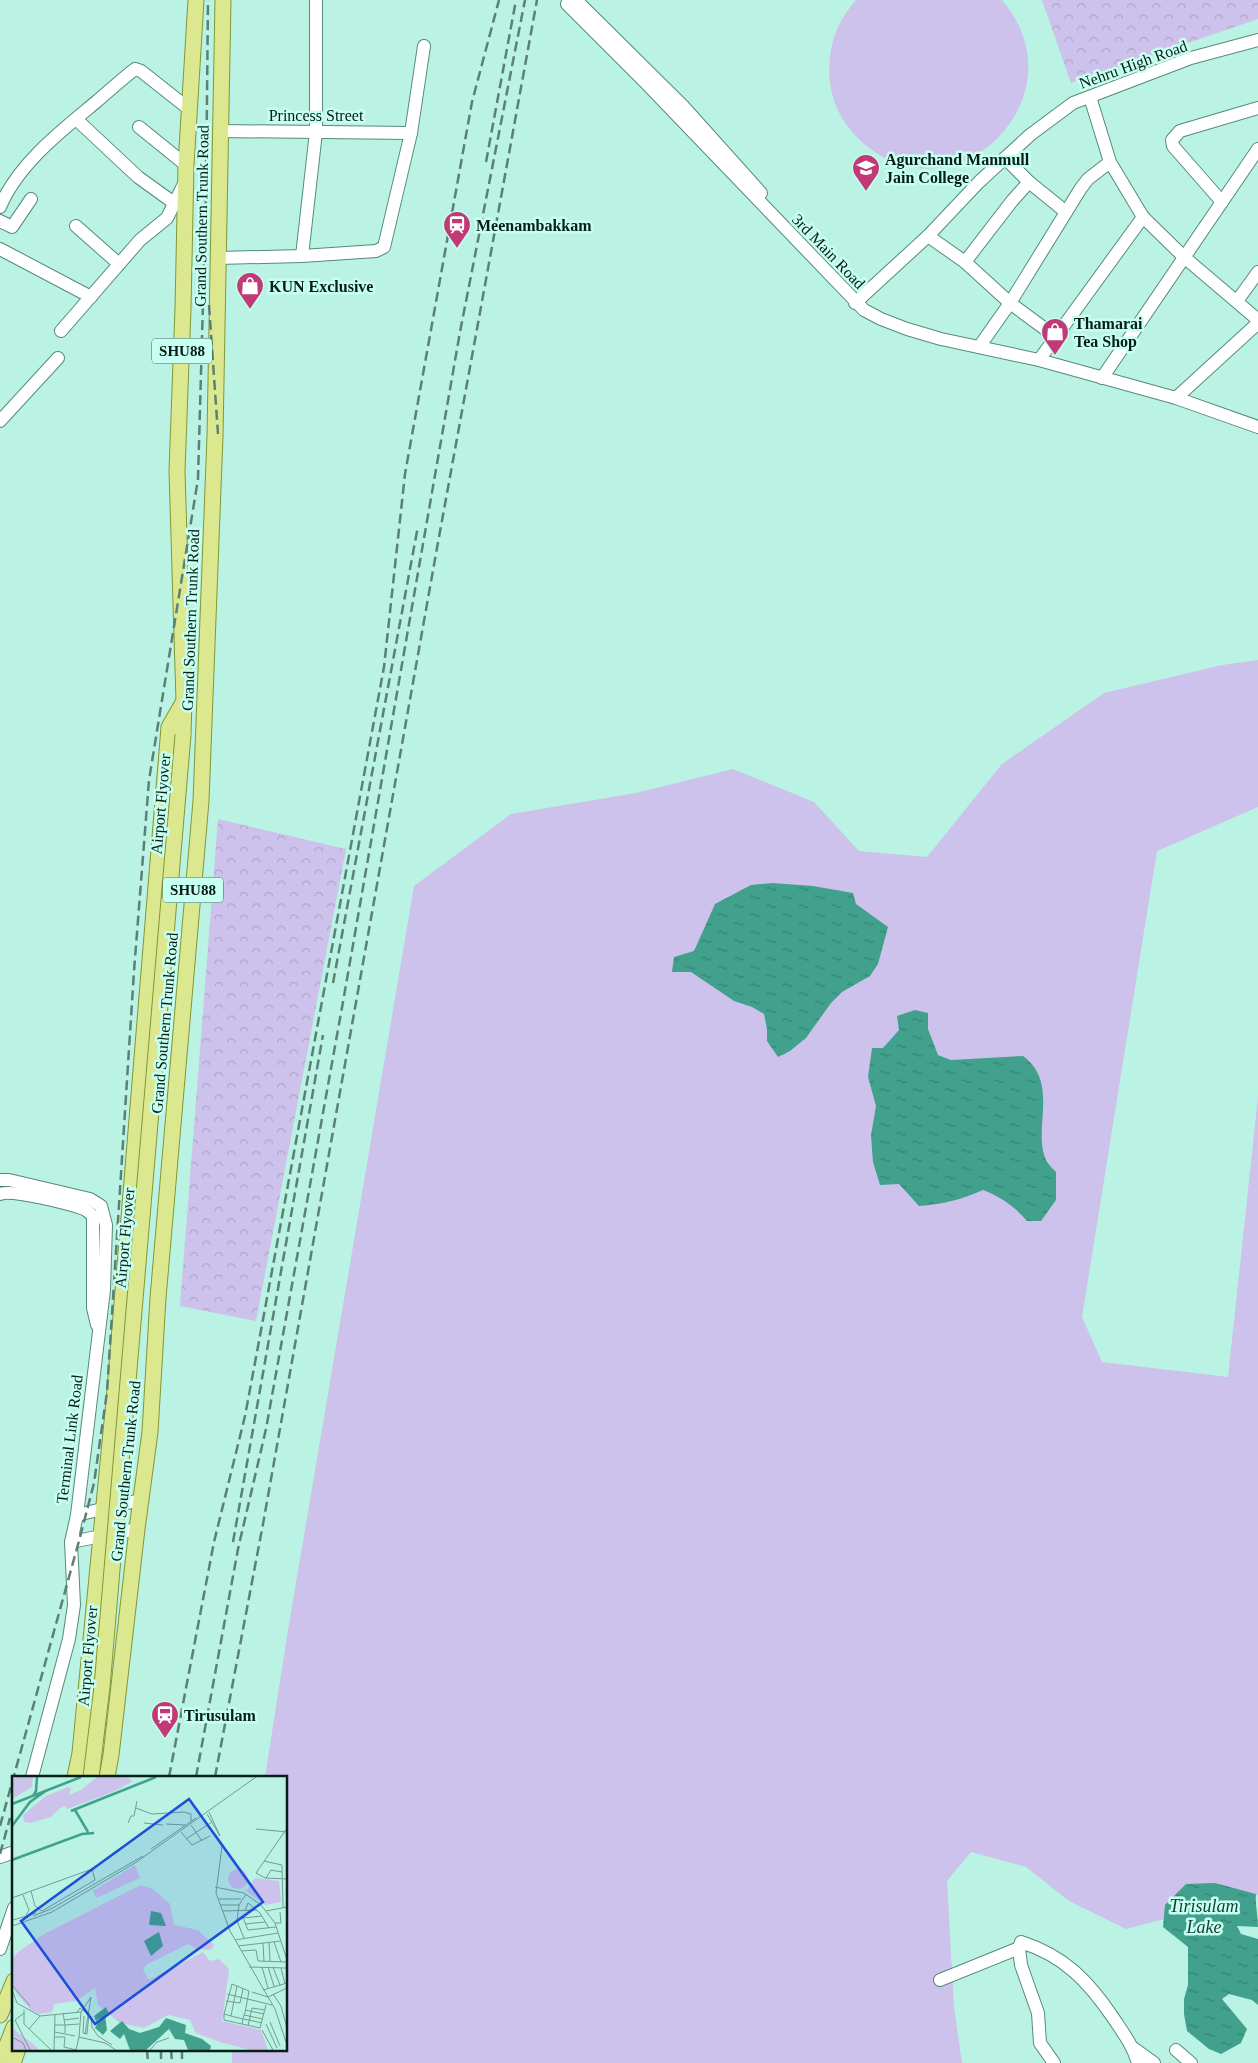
<svg xmlns="http://www.w3.org/2000/svg" width="1258" height="2063" font-family="Georgia,serif">
<style>
.green{fill:#cdc2eb}
.park{fill:url(#park-crowns)}
.water{fill:url(#water-ripples)}
.lines{fill:none;stroke-linecap:round;stroke-linejoin:round}
.minor-casing{stroke:#558a7d;stroke-width:14}
.major-casing{stroke:#829736;stroke-width:17}
.minor{stroke:#fff;stroke-width:12}
.major{stroke:#dce890;stroke-width:15}
.rail{stroke:#5b8177;stroke-width:2.5;stroke-dasharray:10 5;stroke-linecap:butt}
.major-bridge-casing{stroke:#829736;stroke-width:17;stroke-linecap:butt}
.major-bridge{stroke:#dce890;stroke-width:15}
.labels{text-anchor:middle;stroke-width:5;stroke-linejoin:round;paint-order:stroke}
.shield{fill:#c7fff0;stroke:#416159;stroke-width:1}
.shield-label{font-size:15px;font-weight:bold;fill:#071d18}
.street-label{font-size:16px;fill:#071d18;stroke:#c7fff0}
.poi-label{font-size:16px;font-weight:bold;fill:#071d18;stroke:#c7fff0;text-anchor:start}
.water-label{font-size:18px;font-style:italic;fill:#113d34;stroke:#c7fff0}
.inset-river{fill:none;stroke:#41a18d;stroke-width:2.5}
.inset-road{fill:none;stroke:#729d92;stroke-width:1}
.view{fill:#1d4ed8;fill-opacity:0.15;stroke:#1d4ed8;stroke-width:2.5}
.inset-edge{fill:none;stroke:#071d18;stroke-width:2.5}
</style>
<defs>
<pattern id="park-crowns" width="20" height="18" patternUnits="userSpaceOnUse" patternTransform="scale(1.25)"><rect width="20" height="18" fill="#cdc2eb"/><path d="M2 6a3 3 0 1 1 6 0M12 15a3 3 0 1 1 6 0" fill="none" stroke="#afa6c9"/></pattern>
<pattern id="water-ripples" width="26" height="14" patternUnits="userSpaceOnUse" patternTransform="scale(1.25)"><rect width="26" height="14" fill="#41a18d"/><path d="M2 4q2-2 4 0t4 0M15 11q2-2 4 0t4 0" fill="none" stroke="#348372"/></pattern>
</defs>
<rect width="100%" height="100%" fill="#baf2e3"/>
<g class="green">
<path d="M856,0H1002C1083,95 959,219 868,147C849,132 835,112 831,88C825,56 834,24 856,0Z"/>
<path d="M1258,660V807L1157,851L1082,1317L1102,1362L1228,1377L1258,1097V1895L1126,1929L1069,1901L1026,1867L971,1852L947,1881L954,2007L962,2063H232V2049H286V1777H265L288,1630L414,886L511,814L636,793L733,769L814,802L859,851L927,857L1002,764L1104,693L1222,665Z"/>
</g>
<g class="park">
<path d="M1042,0H1258V19L1071,83Z"/>
<path d="M218,819L346,849L256,1321L180,1306Z"/>
</g>
<g class="water">
<path d="M772,883L813,886L853,893L856,904L888,927L878,964L870,976L842,992L831,1003L806,1038L790,1051L778,1057L767,1041V1029L764,1014L752,1007L734,1001L691,972H672L674,957L694,951L715,904L751,885Z"/>
<path d="M915,1010L928,1013V1029L938,1055L951,1060L1023,1056C1060,1083 1032,1130 1046,1160C1048,1164 1053,1169 1056,1172V1200L1041,1221H1027C1014,1206 1001,1197 983,1190C960,1200 944,1204 919,1206L899,1184L880,1185L873,1162L871,1135L876,1106L868,1077L872,1048H883L899,1030L897,1016Z"/>
<path d="M1215,1883L1256,1894C1255,1905 1258,1915 1258,1927L1237,1926L1241,1934L1258,1939V2005L1252,2000L1229,1994L1222,1999L1247,2029L1241,2043L1221,2054L1209,2049L1187,2031L1184,2014V1999L1188,1985V1947L1163,1927L1165,1905L1186,1884Z"/>
</g>
<g class="lines">
<defs>
<g id="minor">
<path d="M576,0L683,106L761,193"/>
<path d="M567,4L645,82L864,310L881,319L907,329L941,339L1039,360L1176,398L1258,427"/>
<path d="M1090,97L1110,162L1143,217L1184,257L1258,320"/>
<path d="M76,119L138,177L174,203"/>
<path d="M139,127L186,165"/>
<path d="M220,131L411,133"/>
<path d="M1005,158L1029,182L1066,212"/>
<path d="M1222,202L1173,146L1172,140L1180,131L1258,108"/>
<path d="M0,207C18,164 61,131 96,102C109,91 122,79 135,69L141,71L189,109"/>
<path d="M0,221L12,227L31,199"/>
<path d="M76,226L119,264"/>
<path d="M928,236L965,262L1010,303L1056,337"/>
<path d="M0,249L91,297"/>
<path d="M302,256L316,132V0"/>
<path d="M218,258L302,256L376,251L384,247L411,133L424,46"/>
<path d="M965,262L1012,201L1029,182"/>
<path d="M1237,301L1258,272"/>
<path d="M855,303L928,236L979,182L1030,135L1073,103L1191,58L1258,40"/>
<path d="M61,331L140,240L167,218L186,180"/>
<path d="M979,347L1010,303L1081,188L1088,179L1110,162"/>
<path d="M1039,360L1143,217"/>
<path d="M1102,378L1258,149"/>
<path d="M1176,398L1258,323"/>
<path d="M0,421L58,358"/>
<path d="M0,1180H9L90,1199L101,1206L106,1225L104,1290L77,1515L71,1542L74,1605L69,1639L32,1777"/>
<path d="M0,1194C12,1189 70,1204 84,1209C88,1211 90,1213 93,1216V1308L97,1325"/>
<path d="M77,1515L140,1500"/>
<path d="M71,1542L137,1529"/>
<path d="M0,1857L14,1852"/>
<path d="M0,1949L14,1908"/>
<path d="M940,1980L1019,1948"/>
<path d="M1133,2048L1154,2063"/>
<path d="M1176,2050L1191,2063"/>
<path d="M1054,2063L1040,2043L1038,2013L1021,1965L1019,1948L1021,1942C1065,1956 1089,1982 1114,2019C1124,2034 1133,2046 1138,2063"/>
</g>
<g id="major">
<path d="M183,735L184,701L177,471L183,308L186,165L196,0"/>
<path d="M75,1777L80,1753L114,1401L169,727L184,701"/>
<path d="M107,1777L111,1755L137,1529L150,1432L158,1298L201,801L215,436L223,0"/>
<path d="M0,2015L14,1981"/>
<path d="M0,2063L14,2027"/>
<path d="M13,2063L18,2049"/>
</g>
</defs>
<use href="#minor" class="minor-casing"/>
<use href="#major" class="major-casing"/>
<use href="#minor" class="minor"/>
<use href="#major" class="major"/>
<g class="rail">
<path d="M486,162L516,0"/>
<path d="M209,305L218,434"/>
<path d="M333,983L418,526"/>
<path d="M233,1542L323,1035"/>
<path d="M169,1777L214,1542L245,1416L254,1368L384,667L405,474L472,102L499,0"/>
<path d="M196,1777L238,1549L266,1429L343,1002L460,332L525,0"/>
<path d="M215,1777L263,1524L437,548L537,0"/>
<path d="M0,1826L79,1541L94,1483L107,1392L134,971L149,780L198,479L206,197L208,0"/>
<path d="M0,1854L10,1818"/>
<path d="M147,2049L148,2063"/>
<path d="M161,2049V2063"/>
<path d="M171,2049L172,2063"/>
<path d="M182,2049V2063"/>
</g>
<defs>
<path id="major-bridge" d="M91,1777L102,1687L183,735"/>
</defs>
<use href="#major-bridge" class="major-bridge-casing"/>
<use href="#major-bridge" class="major-bridge"/>
</g>
<defs>
<symbol id="university-pin" viewBox="-11 -11 22 30"><path d="M0 17L-7.5 6A9.5 9.5 0 1 1 7.5 6Z" fill="#c13976" stroke="#c7fff0"/><path d="M0-5L7-2L0 1L-7-2ZM-4 1L0 2.5L4 1V4Q0 6-4 4Z" fill="#fff"/></symbol>
<symbol id="station-pin" viewBox="-11 -11 22 30"><path d="M0 17L-7.5 6A9.5 9.5 0 1 1 7.5 6Z" fill="#c13976" stroke="#c7fff0"/><path d="M-3-6H3Q5-6 5-4V2Q5 4 3 4L4.5 6H3L1.5 4h-3L-3 6H-4.5L-3 4Q-5 4-5 2V-4Q-5-6-3-6ZM-3.5-4v3h7v-3ZM-3.5 1v1.5H-2V1ZM2 1v1.5H3.5V1Z" fill="#fff"/></symbol>
<symbol id="shop-pin" viewBox="-11 -11 22 30"><path d="M0 17L-7.5 6A9.5 9.5 0 1 1 7.5 6Z" fill="#c13976" stroke="#c7fff0"/><path d="M-5-2.5h2.3a2.7 3.5 0 0 1 5.4 0H5L5.5 6h-11ZM-1.5-2.5h3a1.5 2.3 0 0 0-3 0Z" fill="#fff"/></symbol>
</defs>
<g fill-rule="evenodd">
<use href="#university-pin" x="850" y="152" width="32" height="43"/>
<use href="#station-pin" x="441" y="209" width="32" height="43"/>
<use href="#shop-pin" x="234" y="270" width="32" height="43"/>
<use href="#shop-pin" x="1039" y="316" width="32" height="43"/>
<use href="#station-pin" x="149" y="1699" width="32" height="43"/>
</g>
<g class="labels">
<g class="shield">
<rect x="152" y="338.5" width="60" height="25" rx="4"/>
<rect x="163" y="877.5" width="60" height="25" rx="4"/>
</g>
<g class="shield-label">
<text x="182" y="356">SHU88</text>
<text x="193" y="895">SHU88</text>
</g>
<g class="street-label">
<text transform="translate(1133 64) rotate(-20)" y="6">Nehru High Road</text>
<text x="316" y="121">Princess Street</text>
<text transform="translate(201 216) rotate(-89)" y="6">Grand Southern Trunk Road</text>
<text transform="translate(829 251) rotate(46)" y="6">3rd Main Road</text>
<text transform="translate(190 620) rotate(-88)" y="6">Grand Southern Trunk Road</text>
<text transform="translate(160 804) rotate(-85)" y="6">Airport Flyover</text>
<text transform="translate(164 1023) rotate(-85)" y="6">Grand Southern Trunk Road</text>
<text transform="translate(124 1238) rotate(-85)" y="6">Airport Flyover</text>
<text transform="translate(69 1439) rotate(-83)" y="6">Terminal Link Road</text>
<text transform="translate(125 1471) rotate(-84)" y="6">Grand Southern Trunk Road</text>
<text transform="translate(87 1656) rotate(-85)" y="6">Airport Flyover</text>
</g>
<g class="poi-label">
<text x="885" y="165">Agurchand Manmull<tspan x="885" dy="18">Jain College</tspan></text>
<text x="476" y="231">Meenambakkam</text>
<text x="269" y="292">KUN Exclusive</text>
<text x="1074" y="329">Thamarai<tspan x="1074" dy="18">Tea Shop</tspan></text>
<text x="184" y="1721">Tirusulam</text>
</g>
<g class="water-label">
<text x="1204" y="1912">Tirisulam<tspan x="1204" dy="21">Lake</tspan></text>
</g>
</g>
<g transform="translate(12 1776)">
<rect width="275" height="275" fill="#baf2e3"/>
<path d="M4,1H21L20,11L0,23V3ZM85,1H112L107,3L114,1L121,5L101,16L55,33L53,30L47,33L39,41L19,47L12,46L11,39L34,20L56,11L59,12L57,19L69,14ZM216 103a10 10 0 1 1 20 0a10 10 0 1 1-20 0ZM129,109L141,113L158,128L162,149L186,154L202,169L199,174L185,173L176,168L134,189L131,194L137,204L191,176L198,185L207,183L217,193L210,245L249,254L256,274H238L208,266L184,257L178,244L156,239L132,252L108,247L86,229L83,212L64,225L42,228L40,236L27,238L19,234L4,217L0,208V182L10,173L34,157ZM0,252L21,268L27,274H0Z" fill="#cdc2eb"/>
<path d="M123,89L128,102L84,122L81,115ZM243,102L267,105L269,126L253,129L234,115Z" fill="#cdc2eb"/>
<path d="M139,135L149,137L154,150L137,149ZM147,156L151,170L139,180L132,165ZM94,231L97,238L93,239L95,254L91,259L83,252L88,242L84,245L82,240ZM154,242L174,249L173,257L190,263L199,270L198,274H176L172,264L163,263L157,253L134,274H118L112,258L108,263L98,255L110,245L117,253L128,257L147,251Z" fill="#41a18d"/>
<path class="inset-river" d="M21,20L24,15L25,1M0,28L69,1M63,34L76,56M59,35L144,1M0,50L18,26L35,14M0,84L70,58L82,57"/>
<path class="inset-road" d="M124,32L140,38L172,36L179,38V45M195,38L208,60L197,36M116,47L119,40H122L125,25M132,47L151,49M154,48L173,49M179,49L190,65M275,52L244,97L253,102L275,103M244,53L275,56M169,56L180,69L198,60M174,63L200,46M210,70L204,117L218,155L263,233L275,269M139,73L184,42M252,85L270,89L271,131M254,102L259,94L270,96M203,111L232,117L249,129L263,147L275,184M19,115L23,130L30,135M11,119L17,134L14,139M0,122L80,93L83,104L30,135M207,123H229M209,129H227M211,135L245,134M233,135L236,127L248,137L257,152M254,135L275,131M21,140L39,133L131,80M231,142L236,154L264,151M231,142L250,140M1,144L24,137M263,147H269L268,136M233,148L253,146M0,150L40,136L123,87L244,1M232,162L225,145L227,129L234,118M223,164L266,157M257,166L258,185M262,166L269,186M251,167L252,186M226,170L269,165M229,175L244,174L246,185L275,186M237,191L275,192M250,191L256,212M256,191L262,210M261,191L268,209M269,192L273,208M0,209L18,230M0,214L5,227L28,240L69,236M251,214L275,207M240,216L256,221L275,212M215,218L260,229M261,218L269,230L275,252M79,221L69,236L67,261L93,267L104,274M214,225L228,227L231,213M12,234V248L39,274M233,234L252,238M65,236L68,232L76,238M12,237L3,244L18,274M212,238V244L248,252L254,229M232,239L251,243M72,240L71,257L75,258L77,237M79,240L80,251L86,260L100,269M219,240L225,210M52,244L67,242M258,246L268,270M230,248L231,243L232,239L233,237L237,215L220,208L212,238L219,240L231,243L237,244L250,247M254,248L265,272M43,249H53L51,237M236,250L240,232L253,234M17,253L28,240M250,254L261,274M43,256L63,260M53,257V249L67,248M73,258L79,221M0,261L11,267L14,274M43,261H53L52,271L64,274L67,261M42,274L43,239M138,274L145,266L157,262"/>
<path class="view" d="M177,23L251,126L83,248L9,145Z"/>
<rect width="275" height="275" class="inset-edge"/>
</g>
</svg>
